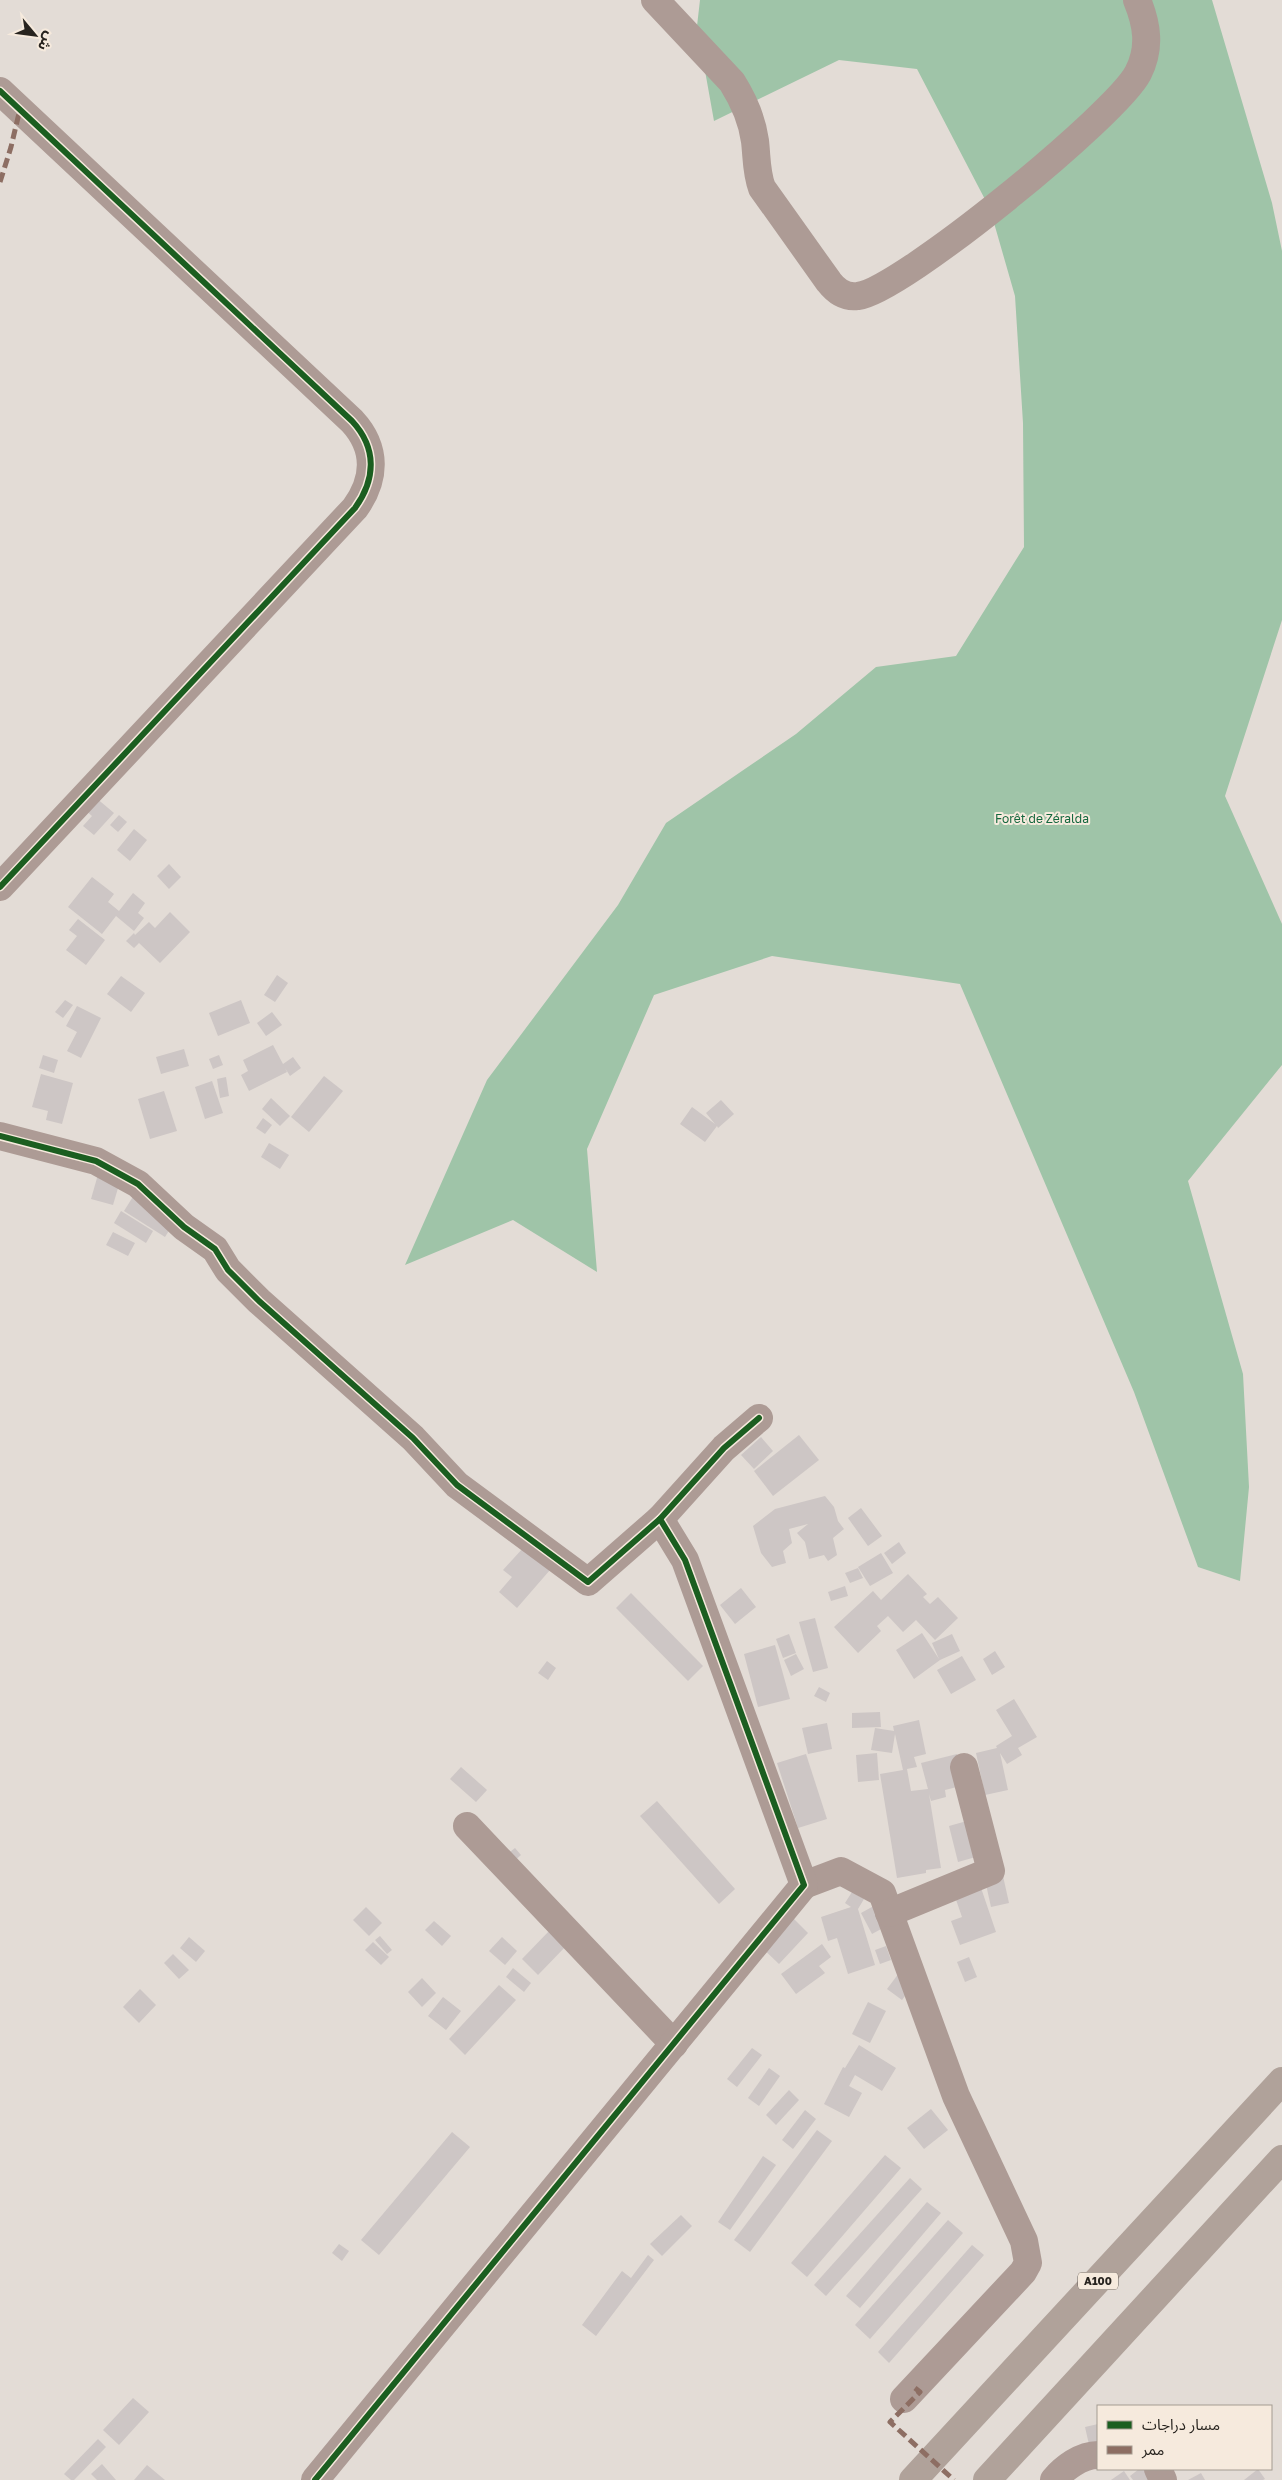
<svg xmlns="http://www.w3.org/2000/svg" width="1282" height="2480" font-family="'Golos Text','Noto Sans Arabic',sans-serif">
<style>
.forest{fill:#9fc4a8}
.building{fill:#cdc6c5}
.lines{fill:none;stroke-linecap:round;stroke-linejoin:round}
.minor{stroke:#ad9b95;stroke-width:28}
.highway{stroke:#b0a29a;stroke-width:28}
.quiet{stroke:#8d6e63;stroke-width:5;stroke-dasharray:10 5;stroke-linecap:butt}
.cycleway-casing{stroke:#f6eadd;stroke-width:9}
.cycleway{stroke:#1b5e20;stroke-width:6}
.labels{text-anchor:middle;stroke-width:4;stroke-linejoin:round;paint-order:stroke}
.shield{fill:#f6eadd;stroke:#665f58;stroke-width:1}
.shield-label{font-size:11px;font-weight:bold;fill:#28241f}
.park-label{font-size:12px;fill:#13673d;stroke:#f6eadd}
</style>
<rect width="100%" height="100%" fill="#e3dcd6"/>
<path class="forest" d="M700,0H1212L1272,203L1282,251V620L1225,796L1282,924V1065L1188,1181L1243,1374L1249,1487L1240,1581L1198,1567L1134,1392L960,984L772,956L654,995L587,1149L597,1272L513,1220L405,1265L487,1080L618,905L666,823L796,734L876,667L956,656L1024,547L1023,423L1015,296L990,209L917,69L839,60L714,121L697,26Z"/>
<g class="building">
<path d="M95,797L114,813L94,835L83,826L92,816L84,809Z"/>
<path d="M119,815L127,822L118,832L110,825Z"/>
<path d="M134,829L147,840L130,861L117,850Z"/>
<path d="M169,864L181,877L169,889L157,876Z"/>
<path d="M92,877L114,894L108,902L119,911L133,893L145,903L138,913L144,918L134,931L116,916L102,934L68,907Z"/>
<path d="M170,912L190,932L160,963L139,943L134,948L126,941L134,933L135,935L149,922L155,928Z"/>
<path d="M78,919L105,940L86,965L66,950L77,936L69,930Z"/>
<path d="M277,975L288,983L275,1002L264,995Z"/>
<path d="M121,976L145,993L131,1012L107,994Z"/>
<path d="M65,1000L73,1005L63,1018L55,1012Z"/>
<path d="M241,1000L250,1023L218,1036L209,1013Z"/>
<path d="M77,1006L101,1018L81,1058L67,1051L77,1032L66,1026Z"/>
<path d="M272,1012L282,1025L266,1036L257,1023Z"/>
<path d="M273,1045L283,1064L293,1057L301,1068L290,1076L285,1068L287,1072L249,1091L241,1075L248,1071L243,1060Z"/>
<path d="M184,1049L189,1066L161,1074L156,1057Z"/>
<path d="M43,1055L58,1060L54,1073L39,1068Z"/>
<path d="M219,1055L223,1065L213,1069L209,1059Z"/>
<path d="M41,1074L73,1083L62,1124L46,1120L48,1111L32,1107Z"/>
<path d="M324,1076L343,1091L309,1132L291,1117Z"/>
<path d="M226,1077L229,1096L220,1098L217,1079Z"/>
<path d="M212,1081L223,1113L205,1119L195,1087Z"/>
<path d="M164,1091L177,1131L150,1139L138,1099Z"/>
<path d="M271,1098L290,1116L280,1126L262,1109Z"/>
<path d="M721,1100L734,1114L718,1128L717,1126L705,1142L680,1124L692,1107L715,1124L706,1113Z"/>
<path d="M263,1118L272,1125L265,1134L256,1128Z"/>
<path d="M269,1143L289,1155L280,1169L261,1157Z"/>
<path d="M99,1171L121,1178L113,1205L91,1199Z"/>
<path d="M134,1195L175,1221L165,1237L124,1211Z"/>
<path d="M121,1211L153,1231L146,1243L114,1223Z"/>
<path d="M113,1232L135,1243L128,1256L106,1245Z"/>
<path d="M799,1435L819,1460L773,1496L754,1471Z"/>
<path d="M761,1437L773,1451L754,1469L741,1455Z"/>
<path d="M825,1496L834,1507L838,1521L844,1529L833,1538L837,1555L828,1561L824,1555L809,1559L805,1542L797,1533L808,1524L789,1529L792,1543L783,1551L786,1563L772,1567L761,1553L753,1526L775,1509Z"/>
<path d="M861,1508L882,1536L868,1546L848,1518Z"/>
<path d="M899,1542L906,1553L892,1564L884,1553Z"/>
<path d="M524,1547L550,1570L517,1608L499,1592L512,1577L503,1570Z"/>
<path d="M881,1553L893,1573L870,1586L858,1567Z"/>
<path d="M858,1568L863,1578L850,1583L845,1573Z"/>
<path d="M908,1574L927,1594L923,1597L930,1604L938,1597L958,1618L935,1640L916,1620L903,1632L888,1616L877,1626L881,1631L858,1653L834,1627L873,1591L881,1600Z"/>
<path d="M845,1586L848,1596L831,1601L828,1592Z"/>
<path d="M741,1588L756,1607L735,1624L720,1605Z"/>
<path d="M631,1593L703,1666L688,1681L616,1608Z"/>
<path d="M815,1618L828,1668L813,1672L799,1622Z"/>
<path d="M922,1633L939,1659L932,1643L952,1634L960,1651L940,1660L914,1679L896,1650Z"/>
<path d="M789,1634L796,1653L783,1658L776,1639Z"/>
<path d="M775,1645L790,1699L758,1707L744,1654Z"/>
<path d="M995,1651L1005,1667L992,1675L983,1659Z"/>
<path d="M796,1654L804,1669L791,1676L784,1660Z"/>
<path d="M962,1656L976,1680L951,1694L937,1670Z"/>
<path d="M547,1661L556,1668L548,1680L538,1673Z"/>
<path d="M819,1687L830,1693L826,1702L814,1696Z"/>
<path d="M1014,1699L1037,1737L1018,1748L1022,1755L1007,1764L1000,1753L1008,1790L985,1795L976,1753L997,1748L996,1746L1012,1736L996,1710Z"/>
<path d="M880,1712L881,1727L852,1728V1713Z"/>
<path d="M919,1720L926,1754L914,1757L917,1767L907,1769L911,1791L928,1789L921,1763L957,1754L965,1785L945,1790L946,1797L931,1801L929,1794L941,1868L926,1870V1873L897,1878L880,1774L903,1770L895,1734L892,1753L871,1750L875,1728L894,1731L893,1726Z"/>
<path d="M827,1723L832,1749L808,1754L802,1728Z"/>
<path d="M877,1753L879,1780L858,1782L856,1755Z"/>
<path d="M806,1754L827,1819L798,1828L777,1763Z"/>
<path d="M461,1767L487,1790L476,1802L450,1779Z"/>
<path d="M657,1801L735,1889L719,1904L640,1816Z"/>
<path d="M974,1819L983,1855L958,1862L949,1826Z"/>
<path d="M515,1848L521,1855L512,1863L505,1856Z"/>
<path d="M1003,1876L1009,1903L991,1907L985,1880Z"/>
<path d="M979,1882L996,1932L960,1945L951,1921L962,1917L953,1891Z"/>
<path d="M852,1892L864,1899L858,1909L875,1965L848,1974L837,1938L828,1941L821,1917L851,1907L845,1903Z"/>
<path d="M881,1902L892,1923L872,1934L861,1913Z"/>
<path d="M366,1907L382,1923L369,1936L353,1920Z"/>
<path d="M791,1916L808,1933L779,1964L758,1944Z"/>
<path d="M434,1921L451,1936L442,1946L425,1930Z"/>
<path d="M551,1929L567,1945L538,1975L522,1959Z"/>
<path d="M380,1936L392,1950L387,1954L375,1940Z"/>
<path d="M189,1937L205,1951L196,1962L180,1948Z"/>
<path d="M502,1937L517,1951L505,1965L489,1951Z"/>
<path d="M373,1942L389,1957L381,1965L365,1950Z"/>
<path d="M822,1944L831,1957L819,1966L825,1973L796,1994L781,1974Z"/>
<path d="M886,1946L891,1960L880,1964L875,1950Z"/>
<path d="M173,1954L189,1970L179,1979L164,1963Z"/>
<path d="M969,1957L977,1977L965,1982L957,1962Z"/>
<path d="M513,1968L531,1983L524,1992L506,1977Z"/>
<path d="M899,1973L914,1984L902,2000L887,1989Z"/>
<path d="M422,1978L436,1993L422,2007L408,1992Z"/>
<path d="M499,1985L516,2000L465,2055L449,2039Z"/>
<path d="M140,1989L156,2005L139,2023L123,2007Z"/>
<path d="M443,1997L461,2011L446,2030L428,2016Z"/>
<path d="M868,2002L886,2011L870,2043L852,2034Z"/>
<path d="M859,2045L896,2068L882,2091L855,2075L849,2086L862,2093L849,2117L824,2104L843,2067L845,2068Z"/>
<path d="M752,2048L762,2055L737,2087L727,2079Z"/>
<path d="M769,2068L780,2076L759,2106L748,2098Z"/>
<path d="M789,2090L799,2100L776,2125L766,2115Z"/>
<path d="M931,2109L948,2130L924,2149L907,2128Z"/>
<path d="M805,2110L816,2119L793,2149L782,2140Z"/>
<path d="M817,2130L832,2141L750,2252L734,2240Z"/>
<path d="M452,2132L470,2147L379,2255L361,2240Z"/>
<path d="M885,2155L901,2168L807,2277L791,2263Z"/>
<path d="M763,2156L776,2165L730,2230L718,2222Z"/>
<path d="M910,2178L922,2189L826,2296L814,2285Z"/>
<path d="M927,2202L941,2213L860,2308L846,2296Z"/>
<path d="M681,2215L692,2226L662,2256L650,2244Z"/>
<path d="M948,2220L963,2233L870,2339L855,2325Z"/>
<path d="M339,2244L349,2251L342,2261L332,2253Z"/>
<path d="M972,2245L984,2255L889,2363L878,2352Z"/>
<path d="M648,2255L654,2260L596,2336L582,2325L622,2271L631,2278Z"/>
<path d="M133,2398L149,2412L119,2445L103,2430Z"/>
<path d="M1098,2424V2448L1090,2449L1085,2427Z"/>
<path d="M98,2439L106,2447L74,2480H71L64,2474Z"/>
<path d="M102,2464L116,2480H97L91,2474Z"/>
<path d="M147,2465L165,2480H134Z"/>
<path d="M1139,2469H1144L1153,2480H1133L1130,2476Z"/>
<path d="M1258,2469L1265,2479L1263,2480H1244Z"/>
<path d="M1124,2471L1130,2480H1111Z"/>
<path d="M1201,2473L1205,2480H1188Z"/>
</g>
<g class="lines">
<g class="minor">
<path d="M655,0L732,82C744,101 752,119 755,141C757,158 756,172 762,188L829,282C836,291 845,298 858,296C901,291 1117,114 1138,73C1151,48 1147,24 1137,0"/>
<path d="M0,91L352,421C377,448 376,479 355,508L0,887"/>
<path d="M0,1136L96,1161L138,1184L184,1227L215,1249L228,1270L259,1301L413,1438L457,1485L588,1582L660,1519L724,1448L759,1418"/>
<path d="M467,1826L674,2044"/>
<path d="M804,1885L841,1871L882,1893L956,2096L1024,2241L1028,2263L1023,2272L904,2399"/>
<path d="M889,1913L991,1871L964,1767"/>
<path d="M1158,2469L1163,2480"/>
<path d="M315,2480L804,1885L685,1560L660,1519"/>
<path d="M1054,2480C1064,2468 1081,2455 1098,2455"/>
</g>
<g class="highway">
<path d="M913,2480L1282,2081"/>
<path d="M987,2480L1282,2159"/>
</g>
<g class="quiet">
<path d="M0,182L11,147L20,109"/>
<path d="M915,2388L920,2392L890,2422L954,2480"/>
</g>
<defs>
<g id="cycleway">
<path d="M0,91L352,421C377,448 376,479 355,508L0,887"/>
<path d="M0,1136L96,1161L138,1184L184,1227L215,1249L228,1270L259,1301L413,1438L457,1485L588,1582L660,1519L724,1448L759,1418"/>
<path d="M315,2480L804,1885L685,1560L660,1519"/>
</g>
</defs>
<use href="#cycleway" class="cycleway-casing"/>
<use href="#cycleway" class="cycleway"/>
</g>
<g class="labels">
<rect class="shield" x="1078" y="2272.5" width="40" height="17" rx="4"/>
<g class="shield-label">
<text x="1098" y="2285">A100</text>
</g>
<g class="park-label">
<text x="1042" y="823">Forêt de Zéralda</text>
</g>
</g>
<rect x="1097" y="2405" width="175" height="65" fill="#f6eadd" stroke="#a49b91"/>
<rect x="1107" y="2421" width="25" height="8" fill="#1b5e20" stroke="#a49b91"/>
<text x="1142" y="2430" font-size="15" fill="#28241f">مسار دراجات</text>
<rect x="1107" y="2446" width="25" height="8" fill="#8d6e63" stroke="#a49b91"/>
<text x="1142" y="2455" font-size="15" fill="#28241f">ممر</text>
<g transform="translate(35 35) rotate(119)" stroke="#f6eadd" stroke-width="4" paint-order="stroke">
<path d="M0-4L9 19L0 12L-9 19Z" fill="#28241f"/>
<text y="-8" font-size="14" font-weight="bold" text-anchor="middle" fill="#28241f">ش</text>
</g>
</svg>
